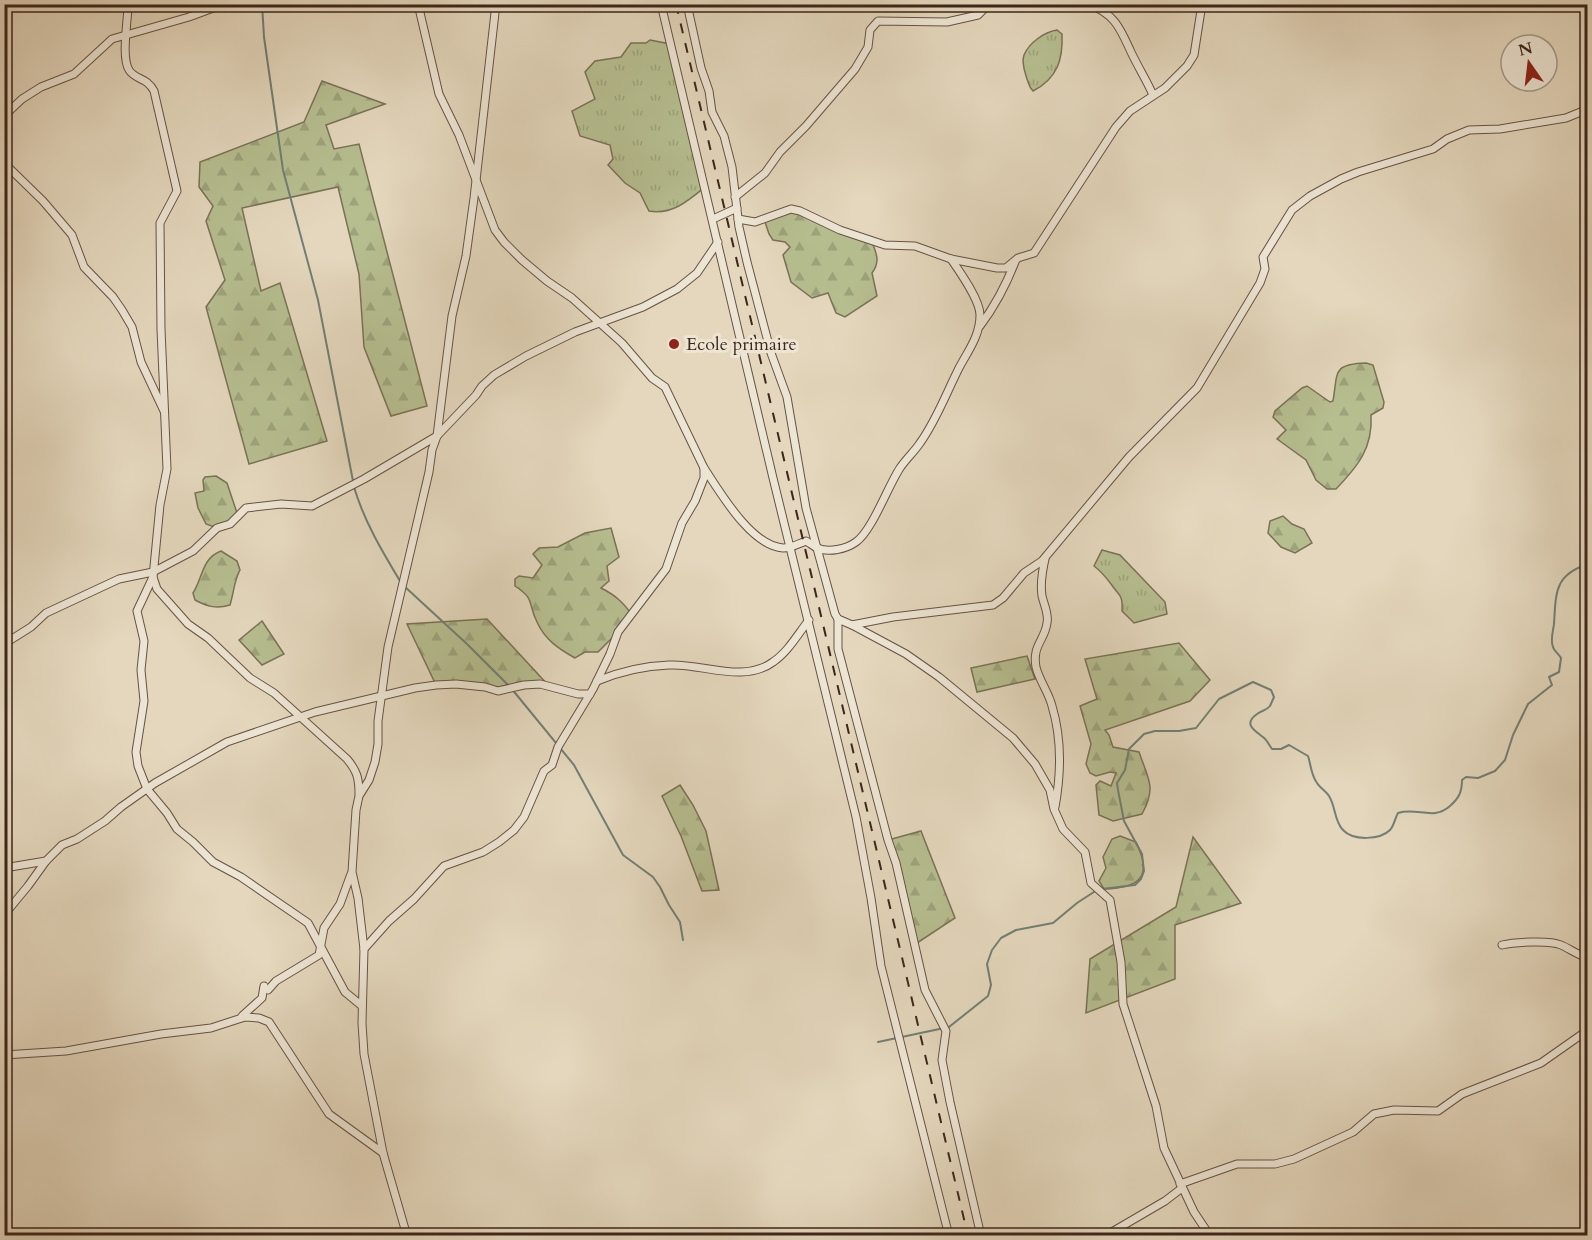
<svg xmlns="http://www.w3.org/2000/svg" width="1592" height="1240" font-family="Cardo,serif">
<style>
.grass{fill:url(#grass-tufts);stroke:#7a7256;stroke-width:1.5}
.forest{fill:url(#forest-firs);stroke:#7a7256;stroke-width:1.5}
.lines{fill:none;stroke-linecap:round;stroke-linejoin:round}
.stream{stroke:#727f74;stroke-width:2}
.street-casing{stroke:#675244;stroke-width:9}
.street{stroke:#ede5d4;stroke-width:7}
.rail{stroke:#3d261b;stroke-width:2;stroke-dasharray:10 10;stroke-linecap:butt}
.poi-dot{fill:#8f2418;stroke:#ede5d4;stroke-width:2}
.labels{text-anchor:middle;stroke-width:6;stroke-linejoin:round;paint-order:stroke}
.poi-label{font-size:18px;fill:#3d261b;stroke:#ede5d4;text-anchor:start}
</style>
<defs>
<pattern id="grass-tufts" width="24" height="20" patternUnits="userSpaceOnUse" patternTransform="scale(1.5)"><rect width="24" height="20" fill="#b6be90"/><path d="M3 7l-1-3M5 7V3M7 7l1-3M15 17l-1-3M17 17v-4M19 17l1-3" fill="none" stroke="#9da37c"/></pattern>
<pattern id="forest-firs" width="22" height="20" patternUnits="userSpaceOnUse" patternTransform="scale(1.5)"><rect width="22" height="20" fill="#b6be90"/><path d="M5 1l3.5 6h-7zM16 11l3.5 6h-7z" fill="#9da37c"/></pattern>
</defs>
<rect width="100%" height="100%" fill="#e4d7bd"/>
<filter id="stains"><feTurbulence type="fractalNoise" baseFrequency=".00333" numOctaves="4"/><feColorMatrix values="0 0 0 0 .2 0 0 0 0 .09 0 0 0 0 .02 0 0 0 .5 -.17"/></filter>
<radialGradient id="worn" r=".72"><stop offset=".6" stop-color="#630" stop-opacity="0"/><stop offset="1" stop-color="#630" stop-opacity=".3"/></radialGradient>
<g class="grass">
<path d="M1057,30L1062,34C1063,59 1058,78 1033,91C1029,87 1029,84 1027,79C1025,72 1021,63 1024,55C1029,43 1044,32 1057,30Z"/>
<path d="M650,40L670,44L705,187C688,201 672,215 649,211L640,193L625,183L608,165L613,159L610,145L580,136L572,111L595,99L585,72L595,61L621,57L631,43H646Z"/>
<path d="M1102,550L1120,555L1165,602L1167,614L1134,623L1122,611C1123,594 1119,596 1111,584C1105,576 1102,572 1094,566Z"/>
</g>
<g class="forest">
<path d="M322,81L385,104L326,125L334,149L359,144L427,406L391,416L364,347L359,274L338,187L242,208L261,291L280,283L327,441L249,464L206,307L225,280L206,221L213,206L199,187L200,162L304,122Z"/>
<path d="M791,209L871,240C876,252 881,261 872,273L877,296L845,317L836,313L828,293L812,298L791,282L783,255L790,247L785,242L773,240L769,234L764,219Z"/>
<path d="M1366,363L1373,365L1384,402L1383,408L1371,415C1373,448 1358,466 1336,489H1327L1316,480L1306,460L1277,439L1286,430L1273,417L1275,411L1302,388L1307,386L1330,402L1333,401C1338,372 1332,364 1366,363Z"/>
<path d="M216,476L227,483L238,516L217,528L206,524L198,508L195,493L204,491L203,480L205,477Z"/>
<path d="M1283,516L1292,524L1304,529L1312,543L1295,553L1281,547L1268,533L1270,521Z"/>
<path d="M611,528L619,557L607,566L609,581L601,588C615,595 623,602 632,615L618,632L598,652H585L575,658C559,649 545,640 537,622C527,602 536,600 515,586V579L519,576L533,578L542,565L533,554L539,548L558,547L585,533Z"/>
<path d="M221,551L237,561L240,570C234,581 234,592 230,605C217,609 208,607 195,600L193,593C203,577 202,558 221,551Z"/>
<path d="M487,619L549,686L540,684L498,691L436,685L407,624Z"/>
<path d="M262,621L284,654L262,665L239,640Z"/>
<path d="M1179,643L1210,680L1190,701L1105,730L1109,735L1113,747L1139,752C1148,779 1157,787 1142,814L1113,821L1099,815L1096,785L1100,781L1111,786L1116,773L1110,772L1096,776L1090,773L1086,764L1091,744L1080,706L1097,699L1085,659Z"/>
<path d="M1027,656L1035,679L977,692L971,668Z"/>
<path d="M680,785L693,805L706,831L719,890L702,891L681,836L662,796Z"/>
<path d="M921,831L955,918L914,945L888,840Z"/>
<path d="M1120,836L1136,842C1153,877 1140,888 1104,889L1099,881L1106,868L1103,857L1112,839Z"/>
<path d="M1193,837L1241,903L1175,925V979L1086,1013L1090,959L1176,907Z"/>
</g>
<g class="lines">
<g class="stream">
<path d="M262,4L264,37L283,170L318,300L353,481"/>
<path d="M354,487C364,521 382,551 400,581"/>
<path d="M404,586L467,644L511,688L574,765L623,855L653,877L660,887L669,905L680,922L683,940"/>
<path d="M1102,889L1135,885L1141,879L1144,871L1142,854L1124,821L1118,790L1117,783L1125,770L1129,749L1144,734L1155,731H1179L1196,728L1219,699L1253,682L1271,690L1274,697L1270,706C1266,711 1262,710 1257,714C1243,724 1254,730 1263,737C1267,740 1269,745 1272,749H1281L1289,745L1308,756C1311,765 1311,775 1317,783C1320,788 1326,791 1329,796C1336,807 1334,821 1343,830C1353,841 1380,840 1390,830C1394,826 1395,818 1398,813C1418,807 1433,821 1450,806C1459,798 1462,792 1462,780L1466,777L1478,778L1495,771L1505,760L1513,735L1528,704L1552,685L1549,677L1559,672L1561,658C1559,654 1554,651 1553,647C1550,640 1553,632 1554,624C1556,593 1554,575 1588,564"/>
<path d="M878,1042L949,1027L988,996L991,985L987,964L992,950L1001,938L1016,930L1053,923L1077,903L1097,890"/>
</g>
<defs>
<g id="street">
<path d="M128,4C128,21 121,57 129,70C135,80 147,77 154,91L177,191L160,223L161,329L167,469L160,505L153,577L157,589L188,624L208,638L250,678L274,693L347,759C357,771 359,778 359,794"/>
<path d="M418,4L439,94L459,135L495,230L504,242L522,260L547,281L572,298L622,343L652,378L665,387L704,468C720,492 751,546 783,548C791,548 798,544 806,541C810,543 813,546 817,548C829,553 846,549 856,542C872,531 888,486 900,468C906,459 914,452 920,443C936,421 946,394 958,370C967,352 980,337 980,315C980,300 960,272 951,259"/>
<path d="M661,4L773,478L856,817L871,898L881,966L949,1236"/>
<path d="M687,4L701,68L709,91L712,112L724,136L732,167L739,227L747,262L771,353L787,397L806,508L835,614L838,619L852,625L893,617L993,605L1003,598L1024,573L1042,561L1129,457L1197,388L1260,283L1265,269L1263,257L1292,210L1310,196L1341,179L1358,172L1433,149L1447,139L1469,130L1500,129L1566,118L1588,109"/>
<path d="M1088,4C1115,14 1120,28 1131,52C1138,67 1147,81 1153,95"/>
<path d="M4,116L22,99L41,87L74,74L112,39L189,17L224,4"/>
<path d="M4,163L43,201L72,235L84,267L113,297L122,310L132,327L141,362L164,411"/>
<path d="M735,197L765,173L780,152L806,126L855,69L868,47L870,30L878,21L947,22L978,15L989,4"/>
<path d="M713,219L737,208"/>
<path d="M738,219L755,222L791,209L800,211L840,230L885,245L915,246L951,259L997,268H1006L1018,258L1034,253L1116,127L1130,111L1165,88L1187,66L1194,55L1202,4"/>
<path d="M980,326C995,306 1006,285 1015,262"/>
<path d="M1045,559C1042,572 1040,583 1042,596C1044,605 1049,614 1047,623C1045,640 1032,645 1036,667C1039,680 1049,693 1052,706C1062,739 1061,774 1055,807"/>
<path d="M153,577L137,611L144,641L141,670L144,701L136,752L138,766L147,789L167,813L177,829L193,842L213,862L241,877L308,923L345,992L362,1006"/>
<path d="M838,619V649L888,840L896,863L925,990L946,1031L942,1060L950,1102L981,1236"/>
<path d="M852,625L906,654L939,677L1013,738L1035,764L1050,790L1054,809L1063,829L1085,852L1091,883L1110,900L1121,962L1123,1004L1156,1106L1164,1148L1194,1212L1210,1236"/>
<path d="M4,644L31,627L46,613L119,579L153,572L193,551L217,528L230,524L246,508L281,504L312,506L364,479L437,436L476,395L482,386L494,375L526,356L575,332L643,307L677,289L697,273L718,242"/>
<path d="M597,681C621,671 644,666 669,665C702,663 743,684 773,662C788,652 798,634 809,620"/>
<path d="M4,868L46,861"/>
<path d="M4,915L28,886L46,861L62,845L77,839L105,821L121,807L155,783L227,742L315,712L415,688L436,685L456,684L485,687L498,691L524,685L540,684L578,694H590"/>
<path d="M1502,945C1514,942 1550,940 1561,945C1570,949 1578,955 1588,958"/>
<path d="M364,949L389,921L414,899L444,866L483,852L499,842L514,830L524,817L544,771L552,765L558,747L593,689L610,654L618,632L666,569L682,523L695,501L704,478V468"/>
<path d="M268,990L276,981L319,955L324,928L340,904L351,874"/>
<path d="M242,1016L262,998L264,986"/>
<path d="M4,1055L66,1051L161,1034L211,1028L245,1017L259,1018L269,1022L329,1114L383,1153"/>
<path d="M1180,1184L1237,1164H1275L1294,1159L1353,1132L1374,1114L1394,1110L1438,1111L1462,1094L1541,1063L1588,1030"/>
<path d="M407,1236L383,1153L364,1054L362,1023L364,949L358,898L352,872L356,810L359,796L369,780L375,762L378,744V721L388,647L429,472L432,450L437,436L452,316L466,256L474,198L496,4"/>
<path d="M1105,1236L1165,1201L1182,1188"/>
</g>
</defs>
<use href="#street" class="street-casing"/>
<use href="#street" class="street"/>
<path class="rail" d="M676,4L968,1236"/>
</g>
<circle class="poi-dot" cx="674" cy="344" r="6"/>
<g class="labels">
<g class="poi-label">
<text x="686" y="350">Ecole primaire</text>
</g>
</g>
<rect width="1592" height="1240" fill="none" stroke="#e4d7bd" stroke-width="24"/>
<rect x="6" y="6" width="1580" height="1228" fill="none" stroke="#3d261b" stroke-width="3"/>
<rect x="12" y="12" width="1568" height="1216" fill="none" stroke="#3d261b" stroke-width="1.5"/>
<g transform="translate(1529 63) rotate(346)"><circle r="28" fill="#ede5d4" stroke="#a7998a" stroke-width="1.5"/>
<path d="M0-4.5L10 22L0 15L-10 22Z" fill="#8f2418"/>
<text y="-9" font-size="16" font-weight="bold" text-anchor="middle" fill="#3d261b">N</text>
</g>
<rect width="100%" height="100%" filter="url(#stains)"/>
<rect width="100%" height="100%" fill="url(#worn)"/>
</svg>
